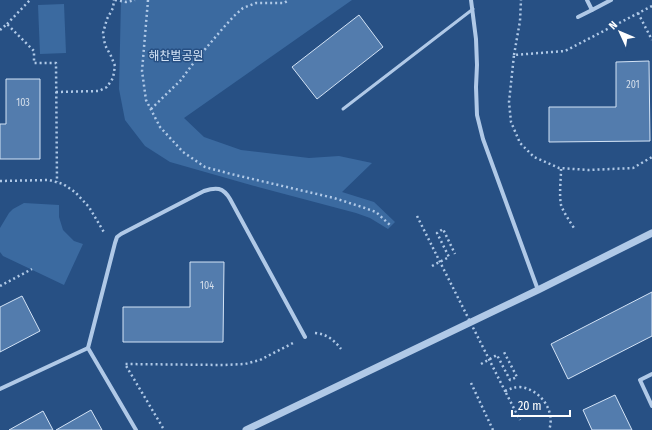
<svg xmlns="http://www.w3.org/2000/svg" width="652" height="430" font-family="'Fira Sans Condensed','Noto Sans KR',sans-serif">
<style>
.green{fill:#3b6aa0}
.building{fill:#537cad;stroke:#d3e3f6}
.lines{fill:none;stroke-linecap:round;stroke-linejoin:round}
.path{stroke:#b0c9e7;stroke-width:2.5;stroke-dasharray:2 3;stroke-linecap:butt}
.service{stroke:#b0c9e7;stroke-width:3}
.minor{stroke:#b0c9e7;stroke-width:4}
.tertiary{stroke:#b0c9e7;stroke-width:7}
.path-bridge{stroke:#b0c9e7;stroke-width:2.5;stroke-dasharray:2 3;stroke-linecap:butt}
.labels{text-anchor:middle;stroke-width:3;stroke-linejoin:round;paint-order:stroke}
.number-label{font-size:10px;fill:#d4deea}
.park-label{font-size:12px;fill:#d3e3f6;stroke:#275084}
</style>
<rect width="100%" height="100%" fill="#275084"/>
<g class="green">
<path d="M121,0H352L184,118L204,137L241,150L309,158L339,156L372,163L342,192L374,202L395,222L388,229L370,218L356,213L258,187L170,162L145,146L125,120L119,89Z"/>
<path d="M64,4L66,53L40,54L38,5Z"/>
<path d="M24,203L59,205V217L63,230L74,241L83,244L64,285L3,256L0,252V228L9,213L13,209Z"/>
</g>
<g class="building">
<path d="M359,15L383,47L317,99L292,67Z"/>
<path d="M649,61L650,141L549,142V107H616V62Z"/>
<path d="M6,79H40V159H0V124H6Z"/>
<path d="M190,262H224L223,342H123V307H190Z"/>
<path d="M652,292V336L568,379L551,344Z"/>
<path d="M22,296L40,331L0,352V307Z"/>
<path d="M615,395L632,430H592L583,410Z"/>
<path d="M91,410L102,430H56Z"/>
<path d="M43,411L53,430H9Z"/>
</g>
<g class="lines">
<g class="path">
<path d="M115,0L126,2L135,0"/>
<path d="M148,0L142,71L146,100L160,127L183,152L205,167L231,174L334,198L362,207L376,212L391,226"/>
<path d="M652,6L565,51L514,55L509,102L511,122L520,143L534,157L559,168L589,170L633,168L652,157"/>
<path d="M638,13L652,40"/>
<path d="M7,24L30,0"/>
<path d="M0,30L7,24L34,51V63H56L57,182"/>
<path d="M514,55L520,21L521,0"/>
<path d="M56,92L99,91L107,87L113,78L115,66L111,56L105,45L103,33L107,19L113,8L114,0"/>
<path d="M151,109L180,81L195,61L224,27L234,16L243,8L256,3H284L289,0"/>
<path d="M561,169C561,179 559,194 561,205C564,213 569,220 574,228"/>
<path d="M0,181L49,180L63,184L75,192L89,207L105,234"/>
<path d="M417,216L437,256"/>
<path d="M432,266L449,257L437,233L443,229L455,254"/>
<path d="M0,286L32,269"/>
<path d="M315,333C327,334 334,340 341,349"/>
<path d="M481,364L497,355L510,380L517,377L504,352"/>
<path d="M471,383L493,430"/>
<path d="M505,391C510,389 514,387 520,387C540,389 556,411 549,430"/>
<path d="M506,393L520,420"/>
<path d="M163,428L125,364L225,365L245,364L260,360L295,342"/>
</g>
<path class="service" d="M343,109L473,9"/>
<g class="minor">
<path d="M471,0L476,39L477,65L476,87L477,115L483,139L538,290"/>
<path d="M587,0L592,10L611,0"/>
<path d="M578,17L592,10"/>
<path d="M652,374L640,380L652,406"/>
<path d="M0,389L88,348"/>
<path d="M136,430L88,348L115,243L117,237L121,234L204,191C216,187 223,187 230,199L305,337"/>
</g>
<path class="tertiary" d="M246,430L538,290L652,233"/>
<path class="path-bridge" d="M437,256L506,393"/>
</g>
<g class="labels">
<g class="number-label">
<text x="633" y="88">201</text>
<text x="23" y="106">103</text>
<text x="207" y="289">104</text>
</g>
<g class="park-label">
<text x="176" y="60">해찬벌공원</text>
</g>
</g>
<g transform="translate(620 32) rotate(314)" stroke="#275084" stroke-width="3" paint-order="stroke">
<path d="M0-3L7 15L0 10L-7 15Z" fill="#ffffff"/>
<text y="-6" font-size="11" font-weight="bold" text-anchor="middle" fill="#ffffff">N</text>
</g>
<path d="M512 410v6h58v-6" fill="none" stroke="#ffffff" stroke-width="2"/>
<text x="518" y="410" font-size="12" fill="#ffffff" stroke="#275084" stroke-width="3" paint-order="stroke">20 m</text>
</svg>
